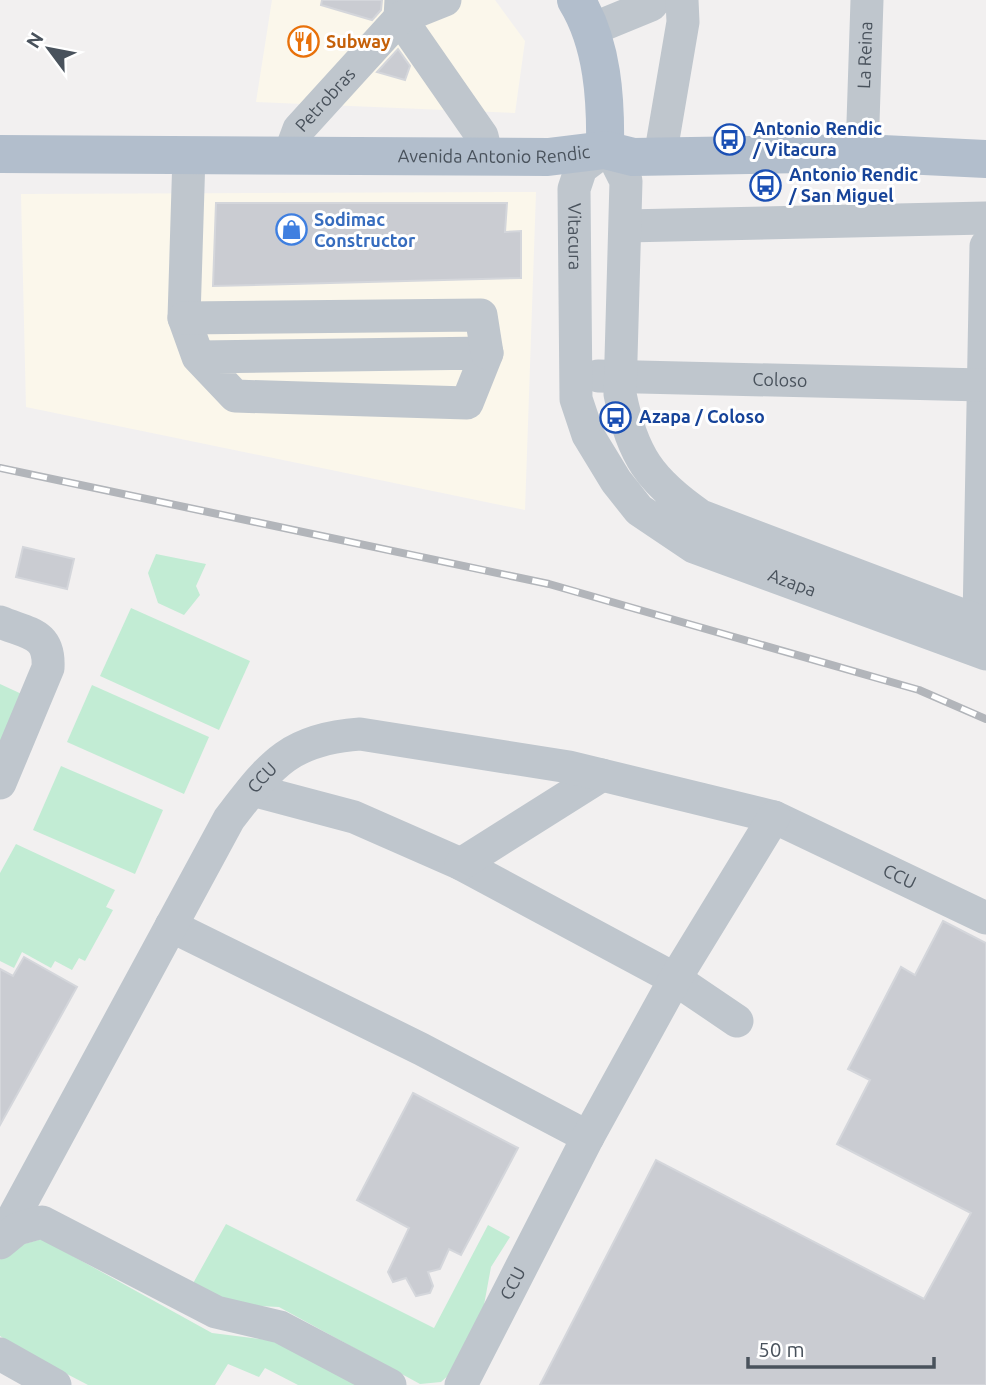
<svg xmlns="http://www.w3.org/2000/svg" width="986" height="1385" font-family="Ubuntu,sans-serif">
<style>
.commercial{fill:#fbf7eb}
.green{fill:#c2ecd4}
.building{fill:#caccd2;stroke:#d4d6db;stroke-width:2}
.lines{fill:none;stroke-linecap:round;stroke-linejoin:round}
.minor{stroke:#bfc6cd;stroke-width:33}
.major{stroke:#b2becc;stroke-width:38}
.rail-casing{stroke:#b2b5ba;stroke-width:8}
.rail{stroke:#fff;stroke-width:5;stroke-dasharray:16;stroke-linecap:butt}
.labels{text-anchor:middle;stroke-width:6;stroke-linejoin:round;paint-order:stroke}
.food-label{font-size:18px;font-weight:bold;fill:#c56008;stroke:#fff;text-anchor:start}
.street-label{font-size:18px;fill:#49525c;stroke:#fff}
.transit-label{font-size:18px;font-weight:bold;fill:#164399;stroke:#fff;text-anchor:start}
.shop-label{font-size:18px;font-weight:bold;fill:#366cbe;stroke:#fff;text-anchor:start}
</style>
<rect width="100%" height="100%" fill="#f2f0f0"/>
<g class="commercial">
<path d="M272,0H495L525,41L515,113L256,102Z"/>
<path d="M536,192L525,510L26,407L21,194Z"/>
</g>
<g class="green">
<path d="M156,554L206,564L196,586L200,595L184,615L158,603L148,573Z"/>
<path d="M131,608L250,661L219,730L100,676Z"/>
<path d="M0,684L26,696L0,751Z"/>
<path d="M92,685L209,737L184,794L67,742Z"/>
<path d="M61,766L163,810L135,874L33,830Z"/>
<path d="M16,844L115,890L106,907L113,910L85,961L79,958L72,970L55,961L51,968L22,952L14,968L0,961V873Z"/>
<path d="M226,1224L434,1328L488,1225L510,1237L491,1267L484,1305L451,1373L441,1382L420,1384L279,1307L220,1304L191,1287Z"/>
<path d="M42,1239L212,1333L285,1342L368,1385H298L265,1368L259,1377L228,1364L215,1385H88L23,1351L0,1336V1260L6,1249Z"/>
</g>
<g class="building">
<path d="M322,0H382L381,10L372,20L321,5Z"/>
<path d="M398,49L410,66L405,80L377,72Z"/>
<path d="M216,203H507L505,232L521,231V278L213,286Z"/>
<path d="M23,547L74,559L67,589L16,577Z"/>
<path d="M943,921L986,943V1385H540L656,1160L924,1299L971,1213L837,1144L870,1080L848,1069L901,967L915,975Z"/>
<path d="M24,957L77,987L0,1125V969L13,976Z"/>
<path d="M413,1093L518,1148L461,1255L449,1249L440,1269L428,1272L433,1286L430,1293L416,1296L406,1278L393,1282L388,1272L409,1228L357,1200Z"/>
</g>
<g class="lines">
<g class="minor">
<path d="M401,0L400,18L482,136L487,157"/>
<path d="M590,30L651,5L655,0"/>
<path id="s1" d="M862,153L867,0"/>
<path d="M189,155L184,318L198,357L235,396L467,403L487,353L198,357"/>
<path id="s2" d="M289,156L299,129L400,18L445,0"/>
<path d="M660,157L683,22L682,0"/>
<path d="M626,226L986,218"/>
<path d="M986,246L979,621L986,620"/>
<path d="M184,318L481,315L487,353"/>
<path id="s3" d="M598,376L983,385"/>
<path d="M0,622C29,634 50,633 48,668L0,783"/>
<path id="s4" d="M986,624L701,516C650,481 632,455 620,394L626,181L616,161L605,150L581,168L574,189L576,399L588,435L616,481L639,510L694,547L986,654"/>
<path d="M252,790L354,817L461,864L675,979L737,1021"/>
<path d="M461,864L602,775"/>
<path d="M171,926L421,1049L588,1137"/>
<path id="s5" d="M0,1242L229,819C270,766 288,739 360,734L569,767L774,817L986,918"/>
<path d="M0,1243L17,1229L42,1222L216,1312L280,1327L390,1385"/>
<path d="M0,1354L55,1385"/>
<path id="s6" d="M461,1385L588,1137L675,979L774,817"/>
</g>
<g class="major">
<path d="M576,0C603,44 606,100 605,150"/>
<path id="s7" d="M0,154L548,157L605,150L633,157L862,153L986,159"/>
</g>
<defs>
<path id="rail" d="M0,468L549,584L919,690L986,719"/>
</defs>
<use href="#rail" class="rail-casing"/>
<use href="#rail" class="rail"/>
</g>
<defs>
<symbol id="restaurant-ring" viewBox="-11 -11 22 22"><circle r="9.5" fill="#fff" stroke="#e8710a" stroke-width="1.5"/><path d="M-5-6h1v4h1v-4h1v4h1v-4h1v5L-1.5 .5V6h-2V.5L-5-1ZM5-6V6H3V1.5H1.5Q1.5-4 5-6Z" fill="#e8710a"/></symbol>
<symbol id="bus-ring" viewBox="-11 -11 22 22"><circle r="9.5" fill="#fff" stroke="#1a4fb4" stroke-width="1.5"/><path d="M-5-6H5V4H4V6H2V4H-2V6H-4V4H-5ZM-3.5-4V0h7V-4ZM-3.5 1.2v1.5H-2V1.2ZM2 1.2v1.5H3.5V1.2Z" fill="#1a4fb4"/></symbol>
<symbol id="shop-ring" viewBox="-11 -11 22 22"><circle r="9.5" fill="#fff" stroke="#3f7fe0" stroke-width="1.5"/><path d="M-5-2.5h2.3a2.7 3.5 0 0 1 5.4 0H5L5.5 6h-11ZM-1.5-2.5h3a1.5 2.3 0 0 0-3 0Z" fill="#3f7fe0"/></symbol>
</defs>
<g fill-rule="evenodd">
<use href="#restaurant-ring" x="286" y="24" width="35" height="35"/>
<use href="#bus-ring" x="712" y="122" width="35" height="35"/>
<use href="#bus-ring" x="748" y="168" width="35" height="35"/>
<use href="#shop-ring" x="274" y="212" width="35" height="35"/>
<use href="#bus-ring" x="598" y="400" width="35" height="35"/>
</g>
<g class="labels">
<g class="food-label">
<text x="326" y="48">Subway</text>
</g>
<g class="street-label">
<text dy="6" stroke="none"><textPath href="#s1" startOffset="98">La Reina</textPath></text>
<text dy="6" stroke="none"><textPath href="#s2" startOffset="68">Petrobras</textPath></text>
<text dy="6" stroke="none"><textPath href="#s7" startOffset="494">Avenida Antonio Rendic</textPath></text>
<text dy="6" stroke="none"><textPath href="#s4" startOffset="807">Vitacura</textPath></text>
<text dy="6" stroke="none"><textPath href="#s3" startOffset="182">Coloso</textPath></text>
<text dy="6" stroke="none"><textPath href="#s4" startOffset="1269">Azapa</textPath></text>
<text dy="6" stroke="none"><textPath href="#s5" startOffset="534">CCU</textPath></text>
<text dy="6" stroke="none"><textPath href="#s5" startOffset="1206">CCU</textPath></text>
<text dy="6" stroke="none"><textPath href="#s6" startOffset="114">CCU</textPath></text>
</g>
<g class="transit-label">
<text x="753" y="135">Antonio Rendic<tspan x="753" dy="21">/ Vitacura</tspan></text>
<text x="789" y="181">Antonio Rendic<tspan x="789" dy="21">/ San Miguel</tspan></text>
<text x="639" y="423">Azapa / Coloso</text>
</g>
<g class="shop-label">
<text x="314" y="226">Sodimac<tspan x="314" dy="21">Constructor</tspan></text>
</g>
</g>
<g transform="translate(49 49) rotate(302)" stroke="#ffffff" stroke-width="5" paint-order="stroke">
<path d="M0-5L12 26L0 18L-12 26Z" fill="#49525c"/>
<text y="-10" font-size="19" font-weight="bold" text-anchor="middle" fill="#49525c">N</text>
</g>
<path d="M748 1357v10h186v-10" fill="none" stroke="#49525c" stroke-width="3.5"/>
<text x="758" y="1357" font-size="21" fill="#49525c" stroke="#ffffff" stroke-width="5" paint-order="stroke">50 m</text>
</svg>
